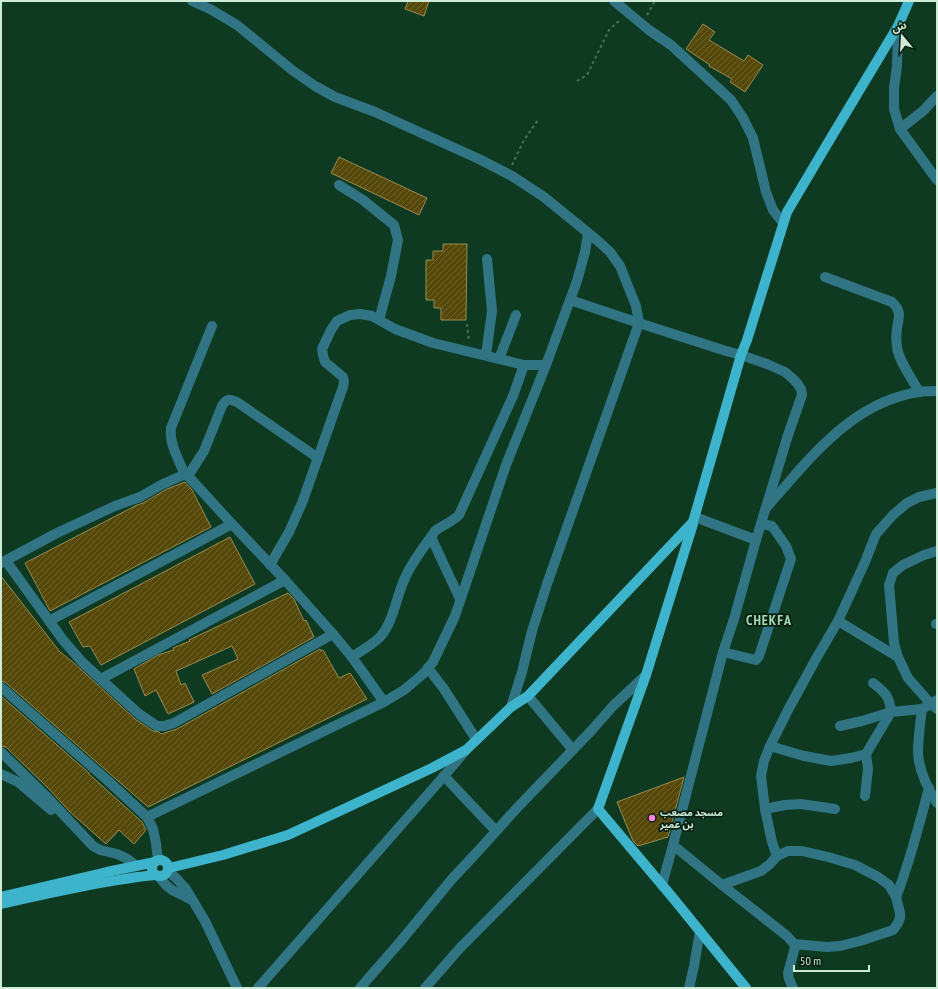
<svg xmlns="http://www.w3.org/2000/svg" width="938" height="989" font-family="'PT Sans Narrow','Noto Sans Arabic',sans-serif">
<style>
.building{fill:url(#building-hatch);stroke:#9b8b51}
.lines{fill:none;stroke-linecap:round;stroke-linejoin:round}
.path{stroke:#497059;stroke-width:2;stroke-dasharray:3 3;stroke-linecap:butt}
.minor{stroke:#317484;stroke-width:10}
.major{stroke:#3eb3cc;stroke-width:10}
.poi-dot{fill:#fc86e4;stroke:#071e10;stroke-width:1.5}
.labels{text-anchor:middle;stroke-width:3.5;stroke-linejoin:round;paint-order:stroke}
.poi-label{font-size:10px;font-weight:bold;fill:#ceebd7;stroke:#071e10;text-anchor:start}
.district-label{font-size:14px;font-weight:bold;letter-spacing:1px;fill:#a3ddb6;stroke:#071e10}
</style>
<defs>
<pattern id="building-hatch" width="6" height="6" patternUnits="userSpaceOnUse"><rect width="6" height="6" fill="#564809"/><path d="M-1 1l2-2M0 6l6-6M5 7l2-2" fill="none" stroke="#6d632c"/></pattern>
</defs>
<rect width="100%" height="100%" fill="#0e3a22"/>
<g class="building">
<path d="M408,1H429L424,16L405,9Z"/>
<path d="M703,24L715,32L709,40L744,61L748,55L763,65L745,92L730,82L732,79L709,66L710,65L686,49Z"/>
<path d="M339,157L427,198L419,215L331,173Z"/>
<path d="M443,244H467L466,320H441V308H434V300H426V260H433V251H443Z"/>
<path d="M185,482L192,490L211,527L50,611L25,563L137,505L143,503L167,489Z"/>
<path d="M230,537L255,584L101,665L90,646L83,647L69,622Z"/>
<path d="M1,576L60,652L74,663L135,719L153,731L159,732L161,734L177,729L320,649L321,651L323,650L339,678L350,673L367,699L148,807L5,682L1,681Z"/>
<path d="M288,593L294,599L304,621L306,620L314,637L212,694L202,675L238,659L232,646L176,671L181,685L185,683L194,702L168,714L156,690L145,696L134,669L158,655L174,650L173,648L190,641L189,640L206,632Z"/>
<path d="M1,696L89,773V774L142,822L146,830L134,844L119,830L106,844L70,812L50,790L6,747L1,746Z"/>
<path d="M684,777L668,837L638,846L633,841L617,802Z"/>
</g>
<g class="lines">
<g class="path">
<path d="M647,15L655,1"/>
<path d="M577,81L587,75L609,30L621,19"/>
<path d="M512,165L524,140L538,120"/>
<path d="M467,324L469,342"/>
</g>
<g class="minor">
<path d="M192,1L210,9L237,25L292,70L315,86L335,97L375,112L479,159L512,176L544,197L598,241L610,252L620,266L636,306L639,323L726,351L741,355L767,364L785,372L791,377L797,383L801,389L802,395L788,435L756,540L695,517"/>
<path d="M614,1L649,30L671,45L731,100L743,118L753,138L766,192L773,210L783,223"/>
<path d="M898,26L897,66L894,88V109L900,129L937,180"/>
<path d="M900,129L923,111L937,96"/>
<path d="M339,185L363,200L394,225L398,240L391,276L379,320"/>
<path d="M825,277L892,302C902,312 899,316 897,328C896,334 896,341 897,347C899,362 912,378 919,392"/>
<path d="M486,355L492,311L487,259"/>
<path d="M499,359L516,315"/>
<path d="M185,475C179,460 169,444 171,428L212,326"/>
<path d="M188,476L204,451L222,406C227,398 229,399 237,402L318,458"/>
<path d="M768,506C776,496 786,486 794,476C828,437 866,400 919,392C925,391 931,391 937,391"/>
<path d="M431,537L460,599"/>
<path d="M937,551L924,555L903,565L893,573L889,585L894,643L898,657L908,678L930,703L937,709"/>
<path d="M6,561L63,640L82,662L139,714L157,726H164L174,723L333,634"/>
<path d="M1,563L57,533L115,506L140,497L161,485L181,476L185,475L188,476L232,524L285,580L333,634L352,657L384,702"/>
<path d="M270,565L289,532L302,503L343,387L344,382L343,377L325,362L323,355L322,349L331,330L337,321L350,315L360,314L372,316L395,329L433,343L524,365"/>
<path d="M49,621L232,524"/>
<path d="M838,621L898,657"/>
<path d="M936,624H937"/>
<path d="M723,652L756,660L759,656L791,559L786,546L772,526L761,524"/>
<path d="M352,657C361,651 372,645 380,637C394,621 396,597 405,578C412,561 425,546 435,531C443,525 452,522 459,515L513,396L524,365H546"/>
<path d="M428,668L444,689L476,739"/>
<path d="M101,679L285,580"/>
<path d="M1,687L106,779L147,817L153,829L156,843L158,860"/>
<path d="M528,696L573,750"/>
<path d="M511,707L522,672L532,631L547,584L639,323L570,300"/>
<path d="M922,709C920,724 918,739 918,753C919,771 928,789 937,803"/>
<path d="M840,726L862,721L891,712C890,697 885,692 873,683"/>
<path d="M770,746L788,710L817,657L838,621L865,562L876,534L893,515L907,503L919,497L937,493"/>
<path d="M1,752L45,795L93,846L100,850L117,854L126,858L137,866"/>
<path d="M1,774L18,782L51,810"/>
<path d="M444,776L496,831"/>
<path d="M865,796L868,769L866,754"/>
<path d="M765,809L785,805L801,804L835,809"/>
<path d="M147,817L384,702L404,690L423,674L433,662L455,616L506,465L546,365L570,300L577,281L585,252L588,233"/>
<path d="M673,845L722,885L787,936L794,944L795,947L788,973L789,979L793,988"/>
<path d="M777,856L772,842L765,809L761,776L764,761L770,746L804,756L831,761L851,758L866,754L891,712L922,709L937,700"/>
<path d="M168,871L176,878L186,889L205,921L237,988"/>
<path d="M159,877L166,885L172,890L192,900"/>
<path d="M662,885L673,845L723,652L734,619L756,540"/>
<path d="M722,885L761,871L770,864L777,856L788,851H802L828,857L855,865L878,877L889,885L896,897L900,913V918L898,923L893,930L860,941L840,946L827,947L794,944"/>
<path d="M896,897C910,862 919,825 929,788"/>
<path d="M258,988L444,776L466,750"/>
<path d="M360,988L400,942L452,879L480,849L516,809L591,731L613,706L629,691L646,675"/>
<path d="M425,988L460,948L598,809"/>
<path d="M689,988L694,966L700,931"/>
</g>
<g class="major">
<path d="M693,524L646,675L598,809L673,898L746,988"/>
<circle cx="160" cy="868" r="8"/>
<path d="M169,868L223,855L288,835L432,768L466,750L511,707L528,696L693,522L741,355L747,340L787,212L826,146L898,26L909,1"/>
<path d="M1,897L107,872L155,862"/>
<path d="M1,904C30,897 59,891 89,885C111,881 133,877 156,875"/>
</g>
</g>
<circle class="poi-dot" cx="652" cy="818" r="4"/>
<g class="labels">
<g class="poi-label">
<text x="660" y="816">مسجد مصعب<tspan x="660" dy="12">بن عمير</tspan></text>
</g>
<g class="district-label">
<text x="769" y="625">CHEKFA</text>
</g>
</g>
<rect width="938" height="989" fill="none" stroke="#ceebd7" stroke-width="4"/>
<g transform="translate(902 36) rotate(342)" stroke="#071e10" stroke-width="3" paint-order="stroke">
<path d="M0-3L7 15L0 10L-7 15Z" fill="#ceebd7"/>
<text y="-6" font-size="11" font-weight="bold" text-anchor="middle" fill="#ceebd7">ش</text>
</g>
<path d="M794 965v6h75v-6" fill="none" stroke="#ceebd7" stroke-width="2"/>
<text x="800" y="965" font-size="12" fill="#ceebd7" stroke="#071e10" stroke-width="3" paint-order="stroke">50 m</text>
</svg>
